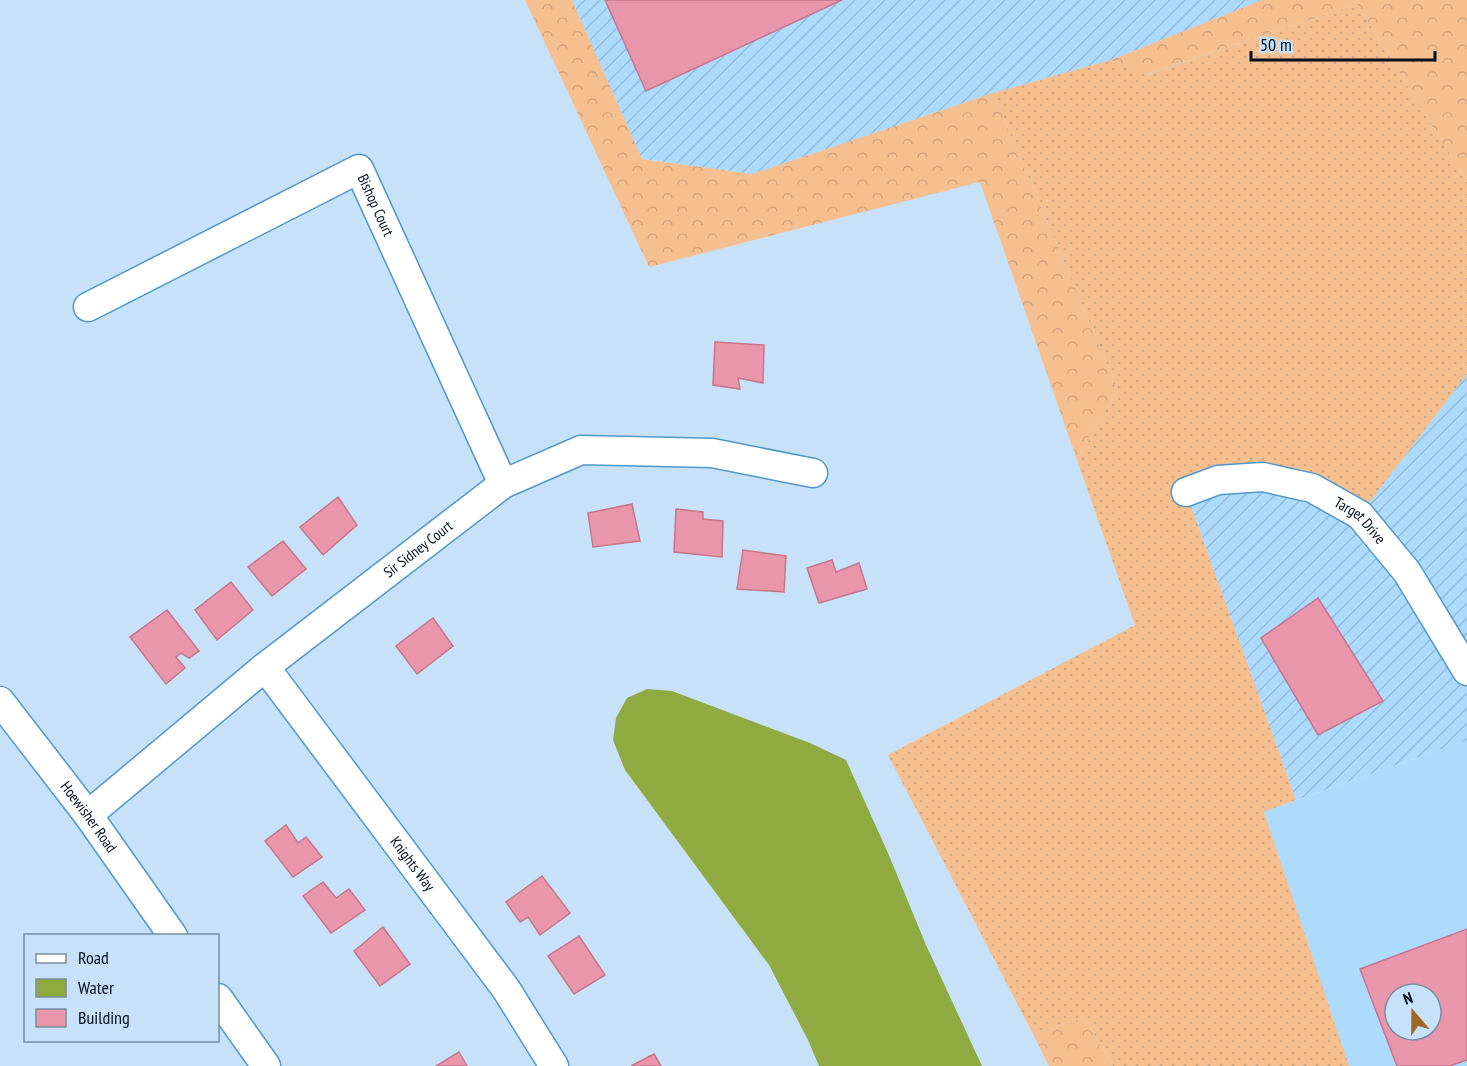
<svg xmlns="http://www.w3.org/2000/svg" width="1467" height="1066" font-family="'PT Sans Narrow',sans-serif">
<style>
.built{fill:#addbfe;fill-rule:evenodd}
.industrial{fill:url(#industrial-furrows)}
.grass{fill:url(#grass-dots)}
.forest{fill:url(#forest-crowns)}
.water{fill:#8faa40}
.building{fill:#e995ac;stroke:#c6758c;stroke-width:1.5;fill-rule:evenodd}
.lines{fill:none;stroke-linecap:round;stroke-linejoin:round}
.minor-casing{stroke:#5097ca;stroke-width:31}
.minor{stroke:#fff;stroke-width:28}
.labels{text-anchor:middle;stroke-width:4.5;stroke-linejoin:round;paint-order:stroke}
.street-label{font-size:15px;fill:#000e1d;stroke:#c7e2f8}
</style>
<defs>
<pattern id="industrial-furrows" width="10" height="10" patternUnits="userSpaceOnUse" patternTransform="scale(1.5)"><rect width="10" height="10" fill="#addbfe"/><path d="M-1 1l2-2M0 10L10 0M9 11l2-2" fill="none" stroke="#93bbd9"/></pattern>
<pattern id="grass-dots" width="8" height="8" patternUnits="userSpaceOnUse" patternTransform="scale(1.5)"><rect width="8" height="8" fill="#f6bf90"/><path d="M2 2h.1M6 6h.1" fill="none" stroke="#d1a37c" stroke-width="1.8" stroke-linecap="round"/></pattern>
<pattern id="forest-crowns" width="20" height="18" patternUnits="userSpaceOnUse" patternTransform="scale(1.5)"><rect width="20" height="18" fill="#f6bf90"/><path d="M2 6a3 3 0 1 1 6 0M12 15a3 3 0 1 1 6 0" fill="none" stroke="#d1a37c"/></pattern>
</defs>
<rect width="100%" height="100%" fill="#c7e2f8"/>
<path class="built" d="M1467,740V1066H1349L1264,812ZM1395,994H1431V1030H1395Z"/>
<g class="industrial">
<path d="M572,0H1262L1111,60L993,93L752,174L642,159Z"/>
<path d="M1467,374V740L1296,800L1186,492L1263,477L1360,515Z"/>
</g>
<path class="grass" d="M1357,4L1467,182V374L1360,515L1312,488L1186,492L1296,800L1264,812L1349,1066H1113L1084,1017L1033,1034L888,755L1135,625L1077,460L1118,390L993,93L1111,60L1146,75Z"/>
<g class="forest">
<path d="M525,0H572L642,159L752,174L993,93L1118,390L1077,460L980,182L649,267Z"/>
<path d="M1262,0H1467V182L1357,4L1145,75L1111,60Z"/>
<path d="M1084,1017L1113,1066H1049L1033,1034Z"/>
</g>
<path class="water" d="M647,689L672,691L810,743L846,760L888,853L926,945L982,1066H819L808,1040L769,965L625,770L613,740L616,718L627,698Z"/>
<g class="building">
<path d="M605,0H842L646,91Z"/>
<path d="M715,342L764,345L763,383L738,378L740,389L713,385Z"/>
<path d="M338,497L357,525L323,555L300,527Z"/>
<path d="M632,504L640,541L593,547L588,513Z"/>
<path d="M676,509L703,512V519L723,521L722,557L674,552Z"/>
<path d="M283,541L306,569L272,596L248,567Z"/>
<path d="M743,550L786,556L784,592L737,589Z"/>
<path d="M832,560L836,572L859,563L867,589L819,603L807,568Z"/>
<path d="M231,582L253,610L217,640L195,610Z"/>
<path d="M1318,598L1383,701L1318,735L1261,638Z"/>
<path d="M167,610L199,651L189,658L181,653L176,657L185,668L166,684L130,637Z"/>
<path d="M433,618L453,646L417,674L396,646Z"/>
<path d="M286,825L298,843L306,837L322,857L293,877L265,841Z"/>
<path d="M542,876L570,913L540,935L528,917L520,922L506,902Z"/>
<path d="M323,882L336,898L349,889L365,910L331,933L303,896Z"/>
<path d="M383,927L410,964L380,986L354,951Z"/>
<path d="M1467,929V1060L1450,1066H1397L1360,969ZM1395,994H1431V1030H1395Z"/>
<path d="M579,936L605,975L574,994L548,956Z"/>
<path d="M459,1052L467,1066H436Z"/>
<path d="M654,1054L661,1066H631Z"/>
</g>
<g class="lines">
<defs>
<g id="minor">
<path id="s1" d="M88,307L359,169L503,484"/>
<path id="s2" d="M1186,492L1218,480L1263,477L1312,488L1360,515L1407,572L1467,671"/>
<path id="s3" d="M265,667L506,989L554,1066"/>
<path id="s4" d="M0,701L88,815L173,936"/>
<path id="s5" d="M88,815L265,667L503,484L581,450L712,453L813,473"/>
<path d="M218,998L266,1066"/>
</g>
</defs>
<use href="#minor" class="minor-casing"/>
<use href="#minor" class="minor"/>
</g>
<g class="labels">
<g class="street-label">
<text dy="5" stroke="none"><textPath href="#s1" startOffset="344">Bishop Court</textPath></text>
<text dy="5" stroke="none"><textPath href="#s2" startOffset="188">Target Drive</textPath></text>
<text dy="5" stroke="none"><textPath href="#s5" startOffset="424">Sir Sidney Court</textPath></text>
<text dy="5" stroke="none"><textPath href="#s4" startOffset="146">Hoewisher Road</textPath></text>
<text dy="5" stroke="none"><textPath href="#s3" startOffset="246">Knights Way</textPath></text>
</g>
</g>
<rect x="24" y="934" width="195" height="108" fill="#c7e2f8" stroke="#778da0" stroke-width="1.5"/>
<rect x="36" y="954" width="30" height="9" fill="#ffffff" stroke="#778da0" stroke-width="1.5"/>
<text x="78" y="964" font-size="18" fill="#000e1d">Road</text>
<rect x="36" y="979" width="30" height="18" fill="#8faa40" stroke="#778da0" stroke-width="1.5"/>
<text x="78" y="994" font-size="18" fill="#000e1d">Water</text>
<rect x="36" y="1009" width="30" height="18" fill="#e995ac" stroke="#778da0" stroke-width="1.5"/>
<text x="78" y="1024" font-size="18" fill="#000e1d">Building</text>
<g transform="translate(1413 1012) rotate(340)"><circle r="28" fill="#c7e2f8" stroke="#778da0" stroke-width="1.5"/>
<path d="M0-4.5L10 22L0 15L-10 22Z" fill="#a26629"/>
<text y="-9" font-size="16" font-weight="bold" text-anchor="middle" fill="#000e1d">N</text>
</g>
<path d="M1251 51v9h184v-9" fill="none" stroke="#000e1d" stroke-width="3"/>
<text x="1260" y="51" font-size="18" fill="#000e1d" stroke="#c7e2f8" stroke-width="4.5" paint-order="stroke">50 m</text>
</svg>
